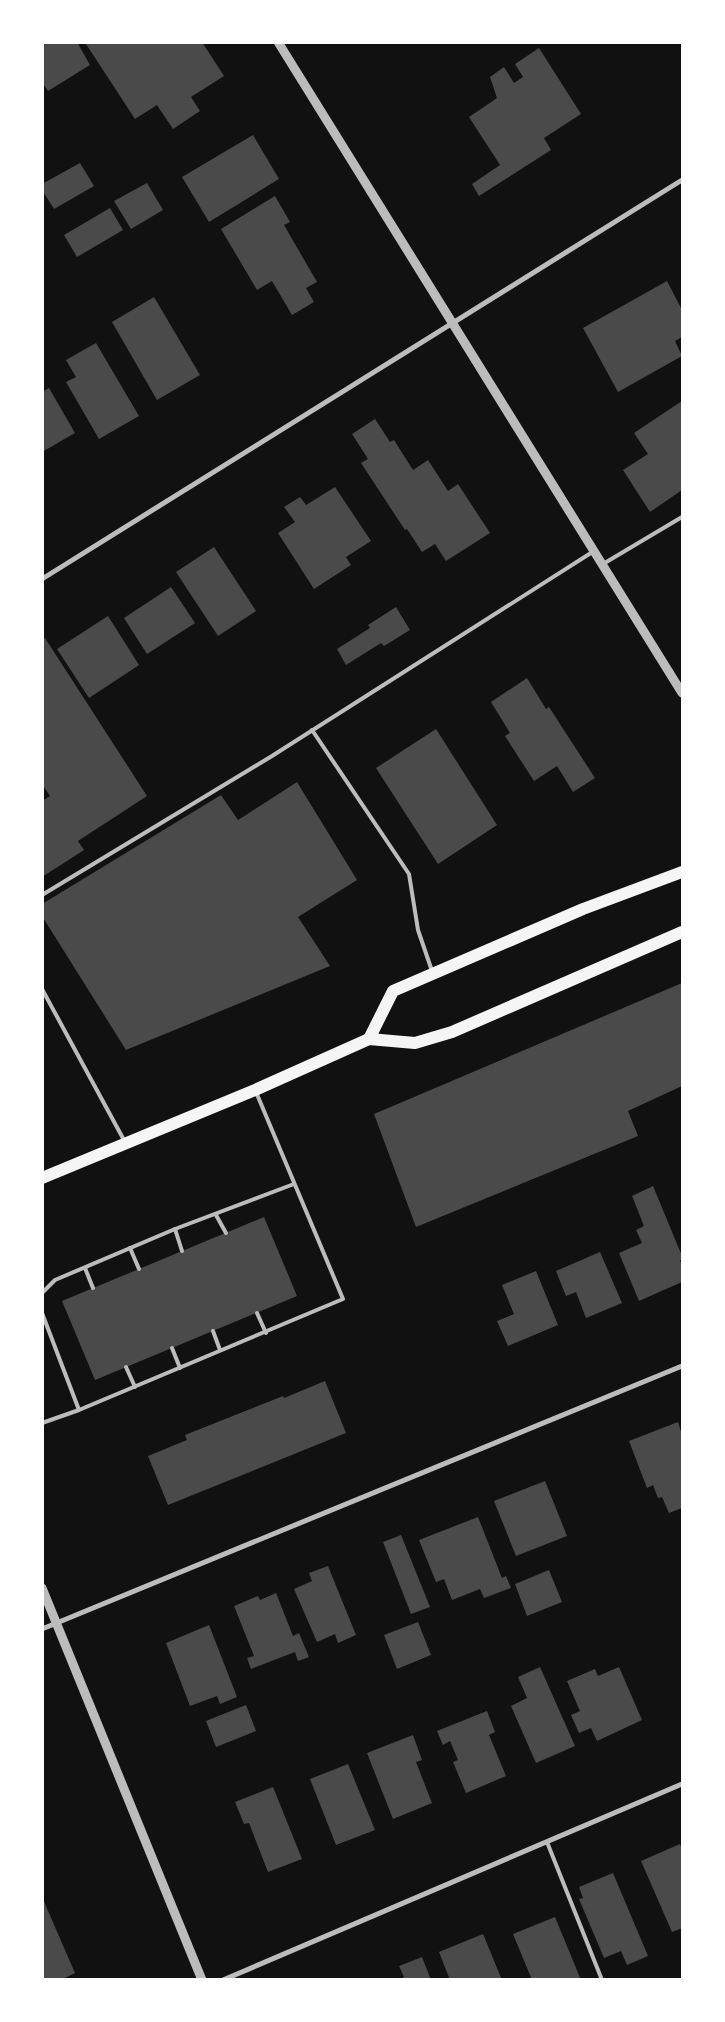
<svg xmlns="http://www.w3.org/2000/svg" width="725" height="2022" font-family="Georgia,serif">
<style>
.building{fill:#4a4a4a}
.lines{fill:none;stroke-linecap:round;stroke-linejoin:round}
.service{stroke:#bcbcbc;stroke-width:4}
.minor{stroke:#bcbcbc;stroke-width:5}
.tertiary{stroke:#bcbcbc;stroke-width:9}
.primary{stroke:#f5f5f5;stroke-width:12}
</style>
<rect width="100%" height="100%" fill="#111"/>
<g class="building">
<path d="M42,42H77L90,65L48,91L42,82Z"/>
<path d="M88,42H202L224,76L191,97L200,111L173,129L157,105L135,119L86,44Z"/>
<path d="M539,48L581,114L544,138L551,150L479,196L472,184L500,165L469,117L497,98L490,77L504,67L514,83L523,77L515,64Z"/>
<path d="M253,135L279,179L209,222L182,177Z"/>
<path d="M80,163L94,186L54,209L42,190V184Z"/>
<path d="M147,183L163,210L131,229L114,201Z"/>
<path d="M275,196L290,222L284,225L317,282L306,288L314,302L292,315L272,281L257,290L221,229Z"/>
<path d="M110,208L123,230L77,257L64,235Z"/>
<path d="M667,281L682,310V337L675,341L682,356L618,392L583,328Z"/>
<path d="M154,297L200,375L157,400L112,322Z"/>
<path d="M96,343L139,416L99,439L66,382L76,377L66,360Z"/>
<path d="M49,388L75,433L42,452V392Z"/>
<path d="M682,401V490L650,512L623,470L648,454L634,433Z"/>
<path d="M375,419L390,442L394,440L413,470L428,460L448,491L458,484L490,533L446,561L435,544L422,552L407,529L405,530L361,463L368,459L352,434Z"/>
<path d="M335,487L371,541L346,557L351,565L314,589L278,533L295,522L284,507L300,497L306,505Z"/>
<path d="M214,547L256,611L218,636L176,572Z"/>
<path d="M171,587L195,623L147,654L124,618Z"/>
<path d="M396,607L410,630L384,646L381,643L346,665L337,649L370,628L368,625Z"/>
<path d="M108,616L139,665L89,698L57,649Z"/>
<path d="M45,638L147,796L78,841L84,850L42,877V801L50,796L42,784V640Z"/>
<path d="M527,678L546,709L549,707L595,778L573,792L557,766L534,781L505,736L510,733L491,702Z"/>
<path d="M436,729L497,825L438,864L376,768Z"/>
<path d="M297,782L357,880L298,917L330,966L126,1050L42,916V904L221,795L238,820Z"/>
<path d="M682,983V1086L628,1111L638,1136L416,1227L374,1114Z"/>
<path d="M653,1186L682,1256V1260H680L682,1267V1282L639,1301L619,1253L642,1243L636,1230L644,1226L632,1196Z"/>
<path d="M264,1217L297,1296L95,1380L62,1301Z"/>
<path d="M600,1252L622,1303L586,1318L576,1292L566,1296L556,1271Z"/>
<path d="M536,1271L558,1325L508,1346L497,1321L514,1314L502,1285Z"/>
<path d="M325,1381L346,1433L168,1505L148,1456L187,1440L185,1435L283,1396L284,1398Z"/>
<path d="M678,1422L682,1435V1508L669,1513L662,1497L658,1498L653,1485L647,1488L629,1441Z"/>
<path d="M545,1481L567,1536L516,1556L494,1501Z"/>
<path d="M478,1517L502,1578L506,1576L511,1588L484,1598L480,1589L452,1600L444,1579L436,1582L419,1540Z"/>
<path d="M401,1535L430,1607L411,1614L383,1542Z"/>
<path d="M328,1566L356,1635L338,1643L335,1634L317,1642L294,1589L312,1581L309,1573Z"/>
<path d="M549,1570L562,1602L527,1616L515,1584Z"/>
<path d="M276,1593L293,1636L299,1633L309,1657L298,1661L295,1652L251,1669L247,1658L254,1656L234,1606L258,1596L260,1600Z"/>
<path d="M418,1622L431,1655L397,1669L384,1635Z"/>
<path d="M209,1625L237,1697L220,1704L217,1696L190,1706L166,1643Z"/>
<path d="M540,1667L575,1746L536,1763L511,1706L527,1698L518,1677Z"/>
<path d="M619,1667L642,1720L597,1741L591,1728L579,1733L571,1715L580,1711L567,1681L595,1669L598,1676Z"/>
<path d="M246,1705L256,1731L216,1747L206,1721Z"/>
<path d="M487,1711L495,1732L489,1735L506,1776L466,1793L453,1762L458,1760L450,1741L443,1745L437,1731Z"/>
<path d="M413,1735L422,1760L416,1762L432,1803L393,1819L367,1753Z"/>
<path d="M348,1764L375,1830L336,1845L310,1779Z"/>
<path d="M273,1787L302,1859L268,1872L249,1823L244,1824L235,1802Z"/>
<path d="M680,1844L682,1850V1928L672,1932L641,1861Z"/>
<path d="M613,1873L648,1956L627,1965L621,1951L604,1958L579,1899L583,1898L579,1887Z"/>
<path d="M42,1897L75,1973L61,1980H42Z"/>
<path d="M555,1917L581,1980H532L513,1934Z"/>
<path d="M483,1934L502,1980H450L439,1952Z"/>
<path d="M422,1957L431,1980H399L404,1977L399,1966Z"/>
</g>
<g class="lines">
<g class="service">
<path d="M603,564L682,517"/>
<path d="M312,730L409,874L418,930L432,971"/>
<path d="M42,895L272,756L594,551"/>
<path d="M42,989L125,1142"/>
<path d="M216,1215L226,1233"/>
<path d="M175,1229L182,1251"/>
<path d="M130,1248L139,1269"/>
<path d="M85,1268L93,1288"/>
<path d="M42,1293L55,1280L175,1229L294,1184"/>
<path d="M42,1313L79,1410"/>
<path d="M257,1313L266,1333"/>
<path d="M213,1331L220,1350"/>
<path d="M172,1348L180,1368"/>
<path d="M126,1367L135,1387"/>
<path d="M42,1423L79,1410L343,1299L256,1092"/>
<path d="M547,1842L602,1980"/>
</g>
<g class="minor">
<path d="M42,579L682,180"/>
<path d="M42,1629L682,1366"/>
<path d="M223,1980L682,1784"/>
</g>
<g class="tertiary">
<path d="M278,42L682,693"/>
<path d="M42,1588L202,1980"/>
</g>
<g class="primary">
<path d="M369,1039L393,991L583,909L682,872"/>
<path d="M42,1178L255,1090L369,1039L415,1043L452,1032L682,932"/>
</g>
</g>
<rect width="725" height="2022" fill="none" stroke="#ffffff" stroke-width="88"/>
</svg>
